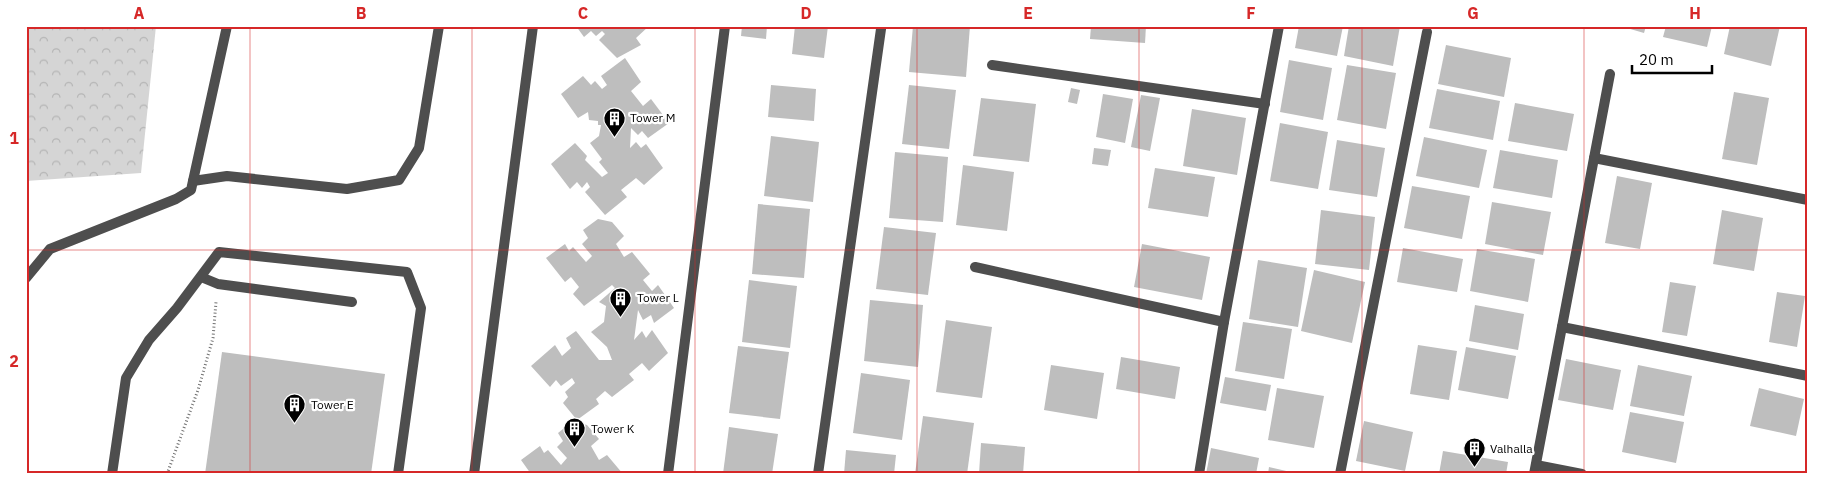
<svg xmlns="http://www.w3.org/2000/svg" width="1834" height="500" font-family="'IBM Plex Sans',sans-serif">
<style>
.forest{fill:url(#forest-crowns)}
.building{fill:#bebebe}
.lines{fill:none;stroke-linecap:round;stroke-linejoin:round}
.path{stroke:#707070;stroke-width:3;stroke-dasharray:1 2.5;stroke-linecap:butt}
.service{stroke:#4e4e4e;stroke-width:10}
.minor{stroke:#4e4e4e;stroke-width:10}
.grid{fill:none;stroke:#d62828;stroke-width:1;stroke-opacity:0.55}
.labels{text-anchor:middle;stroke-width:4.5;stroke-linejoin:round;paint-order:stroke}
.poi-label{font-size:12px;fill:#000;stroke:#fff;text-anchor:start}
.neatline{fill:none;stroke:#d62828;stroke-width:2}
.grid-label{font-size:16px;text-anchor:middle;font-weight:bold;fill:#d62828}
</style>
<defs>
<pattern id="forest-crowns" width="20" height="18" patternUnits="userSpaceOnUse" patternTransform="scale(1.25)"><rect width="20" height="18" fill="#d5d5d5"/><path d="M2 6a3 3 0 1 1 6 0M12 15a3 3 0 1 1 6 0" fill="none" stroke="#b5b5b5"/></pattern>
</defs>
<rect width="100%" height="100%" fill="#fff"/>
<path class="forest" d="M26,26H156L141,173L26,181Z"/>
<g class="building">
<path d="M576,26H649L636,38L641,45L617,58L599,40L605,34L602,31L596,36L591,31L584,37Z"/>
<path d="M742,26H767L766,39L741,36Z"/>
<path d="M795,26H828L824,58L792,54Z"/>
<path d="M913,26H970L966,77L909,72Z"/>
<path d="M1091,26H1146L1145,43L1090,39Z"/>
<path d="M1299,26H1343L1337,56L1295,48Z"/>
<path d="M1349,26H1400L1393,66L1344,56Z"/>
<path d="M1620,26H1646L1644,33Z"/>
<path d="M1666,26H1712L1707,47L1663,37Z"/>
<path d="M1730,26H1780L1771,66L1724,54Z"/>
<path d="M1446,45L1511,58L1504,97L1438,84Z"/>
<path d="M625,58L641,82L631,91L643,106L651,99L669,123L648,138L642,131L638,135L631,128L630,148L636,142L641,148L646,144L663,168L644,185L636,178L621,190L627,197L605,215L585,192L590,187L587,182L582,188L577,182L570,189L551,164L575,143L587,156L585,160L602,177L608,173L599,162L602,159L590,143L599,136L601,125H598V121L589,120L588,112L578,118L561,94L583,76L591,85L595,81L602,89L607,85L601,76Z"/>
<path d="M1289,60L1332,68L1323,120L1280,112Z"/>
<path d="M1347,65L1396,73L1386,129L1337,120Z"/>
<path d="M771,85L816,89L814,121L768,117Z"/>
<path d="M909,85L956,90L949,149L902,144Z"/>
<path d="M1071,88L1080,90L1077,104L1068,102Z"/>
<path d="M1437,89L1500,101L1493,140L1429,128Z"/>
<path d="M1734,92L1769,98L1757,165L1722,159Z"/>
<path d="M1103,94L1133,99L1125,143L1096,137Z"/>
<path d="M1141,95L1160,98L1150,151L1131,147Z"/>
<path d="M981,98L1036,104L1029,162L973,156Z"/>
<path d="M1515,103L1574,114L1567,151L1508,141Z"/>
<path d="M1192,109L1246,118L1237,175L1183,166Z"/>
<path d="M1280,123L1328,132L1318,189L1270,181Z"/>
<path d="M771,136L819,142L813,202L764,196Z"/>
<path d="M1424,137L1487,150L1479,188L1416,176Z"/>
<path d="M1337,140L1385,148L1377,197L1329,190Z"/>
<path d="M1094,148L1111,150L1108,166L1092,164Z"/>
<path d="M1500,150L1558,160L1552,198L1493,188Z"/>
<path d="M895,152L948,157L943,222L889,218Z"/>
<path d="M963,165L1014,172L1007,231L956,225Z"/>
<path d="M1155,168L1215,177L1208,217L1148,208Z"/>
<path d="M1617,176L1652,183L1640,249L1605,243Z"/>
<path d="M1412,186L1470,196L1462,239L1404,228Z"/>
<path d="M1492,202L1551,212L1543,255L1485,244Z"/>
<path d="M758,204L810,209L804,278L752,274Z"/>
<path d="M1321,210L1375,217L1369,270L1315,264Z"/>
<path d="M1722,210L1763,218L1754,271L1713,264Z"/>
<path d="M598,219L612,222L624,236L616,244L624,257L632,252L650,274L643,280L652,291L658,285L674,308L654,323L651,315L643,320L638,310L634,340L642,331L646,338L652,330L668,353L649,371L642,363L629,374L634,380L612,397L605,391L596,399L599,404L577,420L563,403L568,397L565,392L575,383L572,378L561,386L556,380L550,387L531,366L555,345L562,356L571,348L566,338L576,331L599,360H612L607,347L591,332L604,322L606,306L599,302L615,288L612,285L584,306L573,294L579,287L571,277L565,282L546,258L565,244L569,251L573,247L586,262L592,256L582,244L588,238L583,230Z"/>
<path d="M884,227L936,233L928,295L876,289Z"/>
<path d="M1142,244L1210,257L1202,300L1134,287Z"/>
<path d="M1403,248L1463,259L1457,292L1397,282Z"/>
<path d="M1477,249L1535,259L1528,302L1470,291Z"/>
<path d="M1258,260L1307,268L1298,327L1249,319Z"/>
<path d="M1314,270L1365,282L1352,343L1301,331Z"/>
<path d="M749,280L797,286L790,348L742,342Z"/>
<path d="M1670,282L1696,286L1687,336L1662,332Z"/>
<path d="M1777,292L1805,296L1797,347L1769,342Z"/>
<path d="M870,300L923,305L918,367L864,361Z"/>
<path d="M1475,305L1524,314L1518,350L1469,341Z"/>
<path d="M946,320L992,327L982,398L936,392Z"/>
<path d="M1243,322L1292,329L1284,379L1235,371Z"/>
<path d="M1418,345L1457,351L1449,400L1410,394Z"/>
<path d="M738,346L789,352L780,419L729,413Z"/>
<path d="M1466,347L1516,356L1508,399L1458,390Z"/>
<path d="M222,352L385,374L371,474H205Z"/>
<path d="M1121,357L1180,367L1175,399L1116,389Z"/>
<path d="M1566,359L1621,370L1613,410L1558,400Z"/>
<path d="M1051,365L1104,373L1097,419L1044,410Z"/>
<path d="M1638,365L1692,376L1684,416L1630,406Z"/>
<path d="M861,373L910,380L902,440L853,433Z"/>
<path d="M1225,377L1271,385L1266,411L1220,403Z"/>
<path d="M1277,388L1324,396L1314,448L1268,440Z"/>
<path d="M1759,388L1804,399L1796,436L1750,426Z"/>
<path d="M1630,412L1684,422L1676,463L1622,452Z"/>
<path d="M923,416L974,423L967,474H915Z"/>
<path d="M573,421L587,425L599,439L591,446L599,460L607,455L623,474H531L521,460L540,446L544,453L548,450L561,465L567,458L557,447L563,441L558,433Z"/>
<path d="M1364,421L1413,432L1405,471L1356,461Z"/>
<path d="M729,427L778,434L772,474H723Z"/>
<path d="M981,443L1025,447L1023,474H979Z"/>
<path d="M1211,448L1259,458L1256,474H1206Z"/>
<path d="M846,450L896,455L894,474H844Z"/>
<path d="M1443,451L1508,462L1506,474H1439Z"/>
<path d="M1269,467L1295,473V474H1268Z"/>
</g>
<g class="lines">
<path class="path" d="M167,474L198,390L213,338L216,302"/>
<g class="service">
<path d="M193,181L227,176L347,189L399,180L419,148L439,26"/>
<path d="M201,277L218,284L352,302"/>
<path d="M26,278L50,249L176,199L191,190L227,26"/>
<path d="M112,474L126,378L149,340L177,308L219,252L407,272L421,308L398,474"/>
<path d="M474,474L533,26"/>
<path d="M668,474L725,26"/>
</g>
<g class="minor">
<path d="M992,65L1265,104"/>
<path d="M1594,158L1808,200"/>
<path d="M975,267L1224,322"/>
<path d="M1562,327L1808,376"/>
<path d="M1536,465L1582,474"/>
<path d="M818,474L881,29"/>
<path d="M1199,474L1224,322L1279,26"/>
<path d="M1340,474L1427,32"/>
<path d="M1534,474L1610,74"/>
</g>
</g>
<path class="grid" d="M250,26V474M472,26V474M695,26V474M917,26V474M1139,26V474M1362,26V474M1584,26V474M26,250H1808"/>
<defs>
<symbol id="building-pin" viewBox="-11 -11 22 30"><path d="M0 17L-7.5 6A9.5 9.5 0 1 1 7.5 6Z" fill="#000" stroke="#fff"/><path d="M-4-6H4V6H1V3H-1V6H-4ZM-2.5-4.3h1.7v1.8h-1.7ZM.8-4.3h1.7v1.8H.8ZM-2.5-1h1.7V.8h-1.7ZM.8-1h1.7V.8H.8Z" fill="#fff"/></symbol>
</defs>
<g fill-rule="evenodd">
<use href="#building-pin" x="602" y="106" width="25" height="34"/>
<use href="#building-pin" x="608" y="286" width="25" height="34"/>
<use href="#building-pin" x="282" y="392" width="25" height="34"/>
<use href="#building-pin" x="562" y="416" width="25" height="34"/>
<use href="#building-pin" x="1462" y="436" width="25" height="34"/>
</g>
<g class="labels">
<g class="poi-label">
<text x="630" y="122">Tower M</text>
<text x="637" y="302">Tower L</text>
<text x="311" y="409">Tower E</text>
<text x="591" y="433">Tower K</text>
<text x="1490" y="453">Valhalla</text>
</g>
</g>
<rect width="1834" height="500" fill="none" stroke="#ffffff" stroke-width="55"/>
<path d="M1632 65v8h80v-8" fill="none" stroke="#000000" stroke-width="2.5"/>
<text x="1639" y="65" font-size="15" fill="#000000" stroke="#ffffff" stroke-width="4" paint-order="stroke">20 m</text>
<rect x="28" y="28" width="1778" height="444" class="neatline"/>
<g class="grid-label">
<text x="139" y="19">A</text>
<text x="361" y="19">B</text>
<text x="583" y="19">C</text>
<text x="806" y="19">D</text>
<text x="1028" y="19">E</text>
<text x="1251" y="19">F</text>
<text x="1473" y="19">G</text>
<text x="1695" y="19">H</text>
<text x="14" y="144">1</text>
<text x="14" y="367">2</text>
</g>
</svg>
